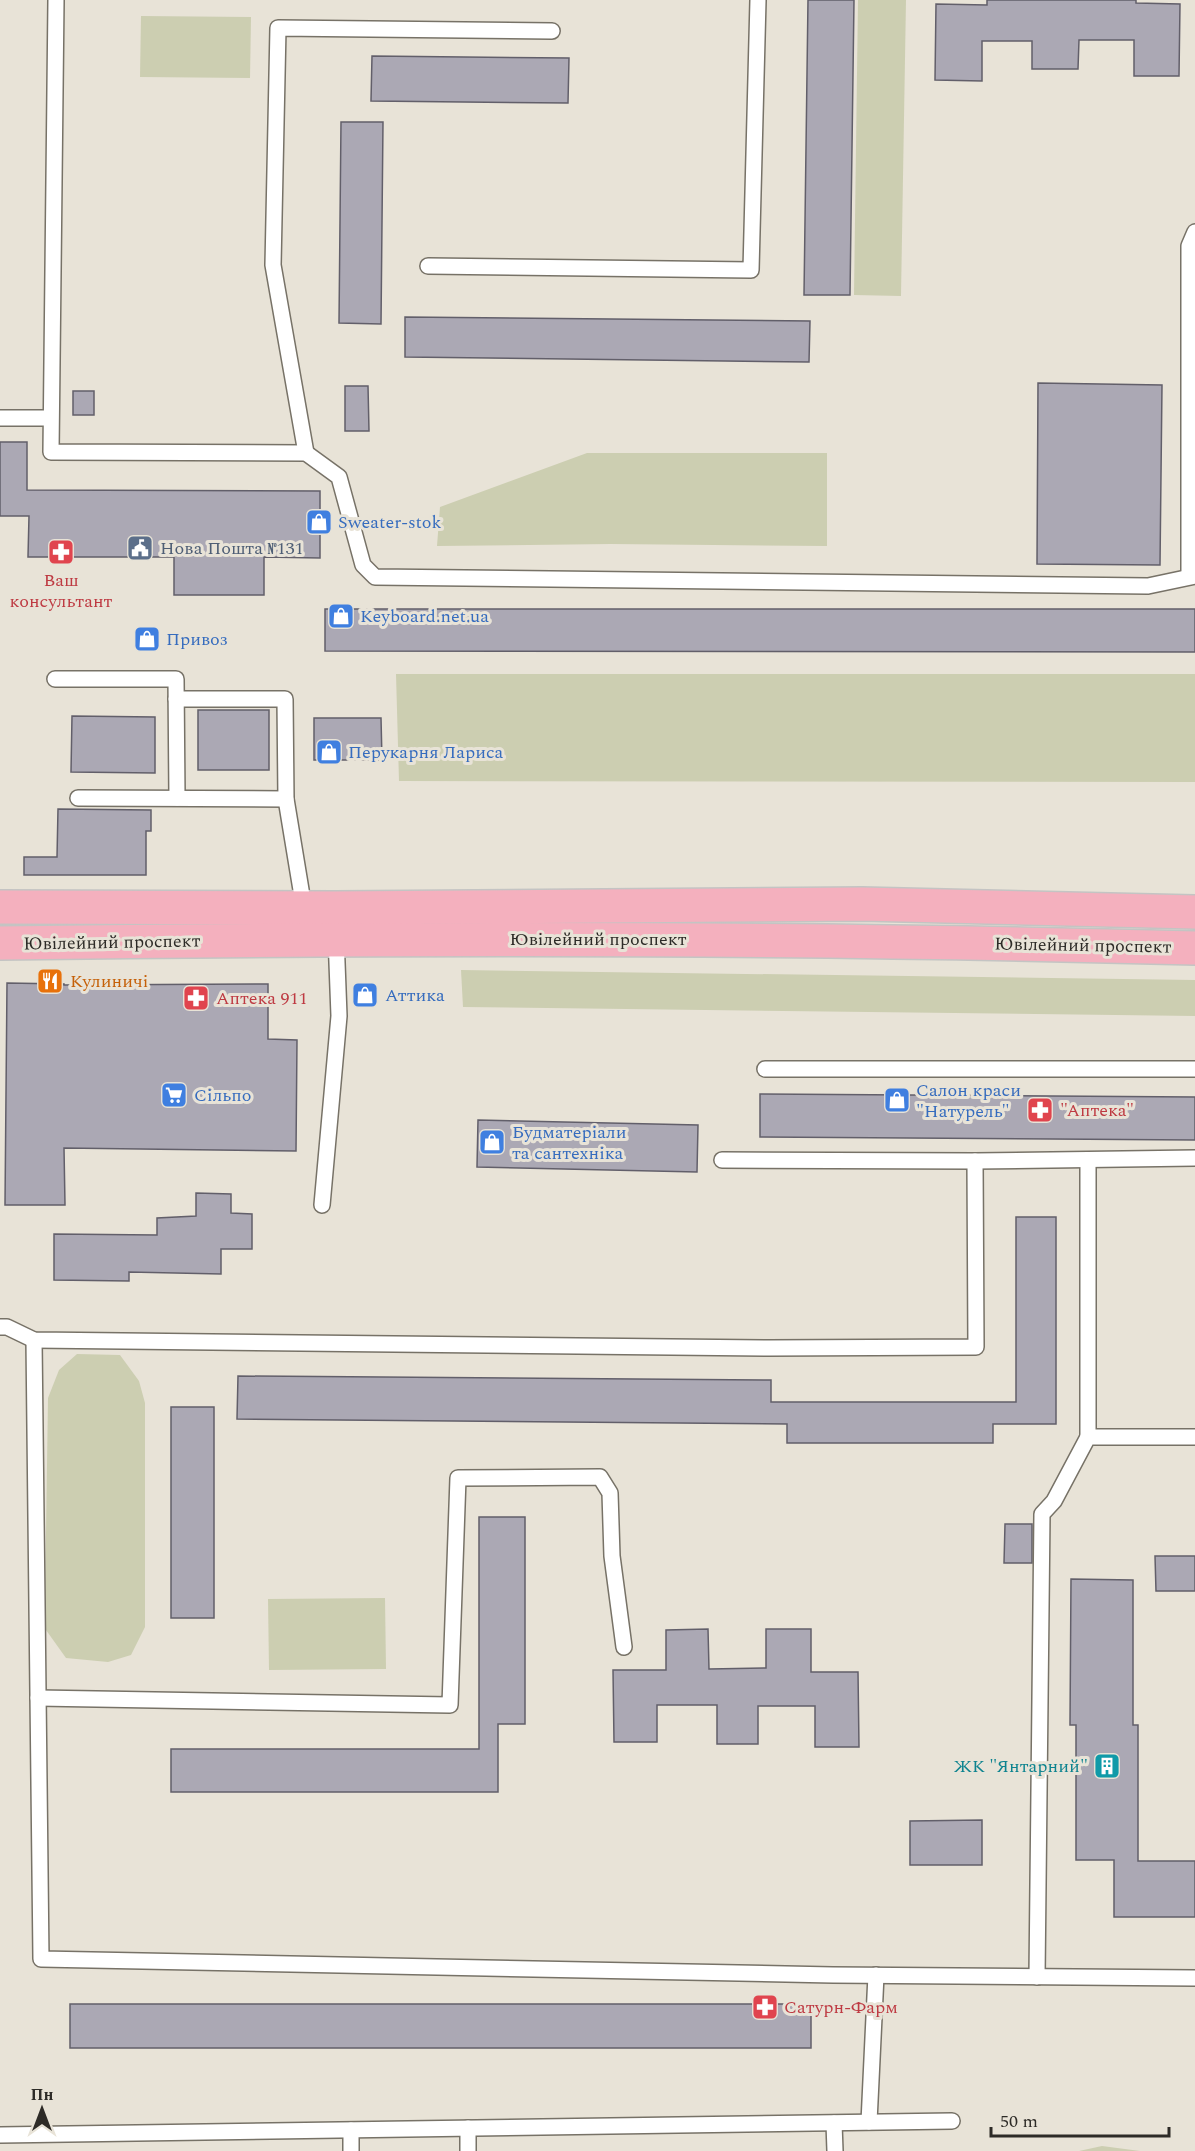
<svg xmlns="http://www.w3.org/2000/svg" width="1195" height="2151" font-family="Spectral,serif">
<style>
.green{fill:#ccceb1}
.building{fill:#aba8b4;stroke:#625f6a;stroke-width:1.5}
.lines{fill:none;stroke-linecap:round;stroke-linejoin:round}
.lane-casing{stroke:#777267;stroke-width:18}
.primary-casing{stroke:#c4c4c3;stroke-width:36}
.lane{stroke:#fff;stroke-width:15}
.primary{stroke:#f4b0be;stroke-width:33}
.labels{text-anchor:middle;stroke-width:6;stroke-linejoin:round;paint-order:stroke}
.shop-label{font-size:18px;fill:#366cbe;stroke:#e8e3d7;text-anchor:start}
.service-label{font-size:18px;fill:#4e5e75;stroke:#e8e3d7;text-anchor:start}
.health-label{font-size:18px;fill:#be3a42;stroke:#e8e3d7;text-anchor:start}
.street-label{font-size:18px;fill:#2d2b27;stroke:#e8e3d7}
.food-label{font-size:18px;fill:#c56008;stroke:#e8e3d7;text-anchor:start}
.culture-label{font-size:18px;fill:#0d838f;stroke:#e8e3d7;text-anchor:end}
</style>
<rect width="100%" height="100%" fill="#e8e3d7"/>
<g class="green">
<path d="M858,0H906L901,296L854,295Z"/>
<path d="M141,16L251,17L250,78L140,77Z"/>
<path d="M587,453H827V546L611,544L437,546L440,507Z"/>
<path d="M396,674H1195V782L399,781Z"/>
<path d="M461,970L1195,980V1016L463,1007Z"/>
<path d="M77,1354L120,1355L139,1381L145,1403V1627L131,1655L108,1662L66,1658L46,1630L45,1601L48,1398L59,1370Z"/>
<path d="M385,1598L386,1669L269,1670L268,1599Z"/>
<path d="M1102,2146L1140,2151H1079Z"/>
</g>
<g class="building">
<path d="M808,0H854L850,295H804Z"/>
<path d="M987,0H1136V3L1180,4L1179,76H1134V40H1079L1078,69H1032V41H982V81L935,80L936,4L987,5Z"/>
<path d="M372,56L569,58L568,103L371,101Z"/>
<path d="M341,122H383L381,324L339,323Z"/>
<path d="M405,317L810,321L809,362L405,357Z"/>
<path d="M1038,383L1162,385L1160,565L1037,564Z"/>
<path d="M345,386H368L369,431H345Z"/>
<rect x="73" y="391" width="21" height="24"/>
<path d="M0,442H27V490L320,491V558L264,557V595H174V557H28L29,516H0Z"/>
<path d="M325,609H1195V652L325,651Z"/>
<rect x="198" y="710" width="71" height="60"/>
<path d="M72,716L155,717V773L71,772Z"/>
<path d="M314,718H381L382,760H314Z"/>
<path d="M58,809L151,810V831H146V875H24V857H57Z"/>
<path d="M7,983L64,984V985L268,984V1039L297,1040L296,1151L64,1148L65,1205H5Z"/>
<path d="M760,1094L1195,1097V1140L760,1137Z"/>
<path d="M478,1120L698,1125L697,1172L477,1167Z"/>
<path d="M196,1193L231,1194V1213L252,1214V1249H221V1274L129,1272V1281L54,1280V1234L157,1235V1218L196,1216Z"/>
<path d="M1016,1217H1056V1424H993V1443H787V1424L237,1419L238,1376L771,1380V1402H1016Z"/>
<rect x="171" y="1407" width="43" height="211"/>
<path d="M479,1517H525V1724H498V1792H171V1749H479Z"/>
<path d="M1005,1524H1032V1563H1004Z"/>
<path d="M1155,1556H1195V1591H1156Z"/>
<path d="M1071,1579L1133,1580V1725H1138V1861H1195V1917H1114V1860H1076V1725H1070Z"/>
<path d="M708,1629L709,1669L766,1668V1629H811V1672H858L859,1747H815V1706H758V1744H717V1705H657V1742H614L613,1670H666V1630Z"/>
<path d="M982,1820V1865H910V1821Z"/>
<rect x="70" y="2004" width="741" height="44"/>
</g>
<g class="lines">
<defs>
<g id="lane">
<path d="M56,0L51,452L306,453L339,477L363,565L375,577L1148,586L1195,576"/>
<path d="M428,266L751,270L758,0"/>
<path d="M0,418H50"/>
<path d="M306,453L273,265L278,28L552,31"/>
<path d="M1189,576V246L1195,232"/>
<path d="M55,679H176L177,798"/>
<path d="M176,699H285L286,799L304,908"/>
<path d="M78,798L286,799"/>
<path d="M765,1069H1195"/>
<path d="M722,1160L975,1161L1195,1158"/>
<path d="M1088,1160V1437"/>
<path d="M322,1205L339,1016L336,936"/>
<path d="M0,1327H7L34,1340L769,1348L976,1347L975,1161"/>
<path d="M34,1340L41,1959L833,1975L1195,1978"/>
<path d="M38,1698L450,1705L458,1478L600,1477L610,1493L612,1556L624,1647"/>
<path d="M1037,1977L1042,1514L1054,1501L1088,1437H1195"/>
<path d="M869,2122L876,1975"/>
<path d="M834,2123L835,2151"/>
<path d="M468,2128V2151"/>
<path d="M0,2135L952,2121"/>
<path d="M351,2151V2130"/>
</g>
<g id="primary">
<path d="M0,907L335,908L862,904L1195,912"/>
<path d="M0,943C398,938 797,937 1195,948"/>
</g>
</defs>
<use href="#lane" class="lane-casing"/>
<use href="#primary" class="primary-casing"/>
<use href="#lane" class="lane"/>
<use href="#primary" class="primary"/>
</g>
<defs>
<symbol id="shop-square" viewBox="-11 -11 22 22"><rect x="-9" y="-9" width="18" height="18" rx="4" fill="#3f7fe0" stroke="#e8e3d7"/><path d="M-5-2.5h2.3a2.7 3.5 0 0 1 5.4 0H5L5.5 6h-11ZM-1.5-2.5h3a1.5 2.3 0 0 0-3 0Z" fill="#fff"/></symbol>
<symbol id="civic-square" viewBox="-11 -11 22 22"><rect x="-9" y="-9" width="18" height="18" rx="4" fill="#5c6f8a" stroke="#e8e3d7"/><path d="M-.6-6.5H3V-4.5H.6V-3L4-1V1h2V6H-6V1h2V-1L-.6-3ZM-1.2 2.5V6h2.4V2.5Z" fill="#fff"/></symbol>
<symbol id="pharmacy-square" viewBox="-11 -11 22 22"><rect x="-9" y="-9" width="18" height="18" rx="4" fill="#e0444e" stroke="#e8e3d7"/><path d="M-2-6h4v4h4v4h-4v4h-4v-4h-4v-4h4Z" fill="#fff"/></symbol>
<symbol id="restaurant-square" viewBox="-11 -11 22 22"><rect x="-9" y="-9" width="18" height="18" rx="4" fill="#e8710a" stroke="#e8e3d7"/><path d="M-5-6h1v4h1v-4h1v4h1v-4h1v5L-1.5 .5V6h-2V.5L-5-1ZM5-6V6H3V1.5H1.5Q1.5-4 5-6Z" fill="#fff"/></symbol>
<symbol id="supermarket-square" viewBox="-11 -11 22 22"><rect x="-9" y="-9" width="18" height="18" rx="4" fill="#3f7fe0" stroke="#e8e3d7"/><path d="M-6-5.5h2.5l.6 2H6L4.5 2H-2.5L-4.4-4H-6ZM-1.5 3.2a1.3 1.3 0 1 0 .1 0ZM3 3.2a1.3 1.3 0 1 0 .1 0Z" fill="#fff"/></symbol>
<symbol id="building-square" viewBox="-11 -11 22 22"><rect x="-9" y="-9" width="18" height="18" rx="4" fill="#0f9aa8" stroke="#e8e3d7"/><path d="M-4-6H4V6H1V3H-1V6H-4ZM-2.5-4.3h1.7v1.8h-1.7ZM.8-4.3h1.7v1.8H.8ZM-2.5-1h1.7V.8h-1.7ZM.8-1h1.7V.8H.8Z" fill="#fff"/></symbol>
</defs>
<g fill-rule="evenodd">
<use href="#shop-square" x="304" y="507" width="30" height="30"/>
<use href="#civic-square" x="125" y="533" width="30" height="30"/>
<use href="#pharmacy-square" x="46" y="537" width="30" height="30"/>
<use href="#shop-square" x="326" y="601" width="30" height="30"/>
<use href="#shop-square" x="132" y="624" width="30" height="30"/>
<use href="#shop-square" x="314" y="737" width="30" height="30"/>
<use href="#restaurant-square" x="35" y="966" width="30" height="30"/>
<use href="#shop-square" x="350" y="980" width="30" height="30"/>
<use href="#pharmacy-square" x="181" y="983" width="30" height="30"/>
<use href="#supermarket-square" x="159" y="1080" width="30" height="30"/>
<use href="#shop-square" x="882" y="1085" width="30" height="30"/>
<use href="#pharmacy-square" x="1025" y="1095" width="30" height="30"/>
<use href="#shop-square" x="477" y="1127" width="30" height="30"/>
<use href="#building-square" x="1092" y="1751" width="30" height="30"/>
<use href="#pharmacy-square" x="750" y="1992" width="30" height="30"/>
</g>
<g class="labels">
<g class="shop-label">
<text x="338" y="528">Sweater-stok</text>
<text x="360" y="622">Keyboard.net.ua</text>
<text x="166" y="645">Привоз</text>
<text x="348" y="758">Перукарня Лариса</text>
<text x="385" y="1001">Аттика</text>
<text x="916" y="1096">Салон краси<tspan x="916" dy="21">"Натурель"</tspan></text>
<text x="194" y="1101">Сільпо</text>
<text x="512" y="1138">Будматеріали<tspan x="512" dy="21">та сантехніка</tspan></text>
</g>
<g class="service-label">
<text x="160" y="554">Нова Пошта №131</text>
</g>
<g class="health-label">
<text x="61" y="586" text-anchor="middle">Ваш<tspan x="61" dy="21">консультант</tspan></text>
<text x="216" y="1004">Аптека 911</text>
<text x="1060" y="1116">"Аптека"</text>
<text x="784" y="2013">Сатурн-Фарм</text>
</g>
<g class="street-label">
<text x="598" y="945">Ювілейний проспект</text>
<text transform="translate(112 942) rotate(-1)" y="6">Ювілейний проспект</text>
<text transform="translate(1083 945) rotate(1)" y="6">Ювілейний проспект</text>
</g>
<g class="food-label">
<text x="70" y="987">Кулиничі</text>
</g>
<g class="culture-label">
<text x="1088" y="1772">ЖК "Янтарний"</text>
</g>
</g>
<g transform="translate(42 2109)" stroke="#e8e3d7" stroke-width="4.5" paint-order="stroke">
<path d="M0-4.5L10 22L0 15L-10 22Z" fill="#2d2b27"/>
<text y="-9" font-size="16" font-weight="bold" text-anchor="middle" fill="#2d2b27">Пн</text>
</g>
<path d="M991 2127v9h178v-9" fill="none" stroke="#2d2b27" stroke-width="3"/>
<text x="1000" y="2127" font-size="18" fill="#2d2b27" stroke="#e8e3d7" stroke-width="4.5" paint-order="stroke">50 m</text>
</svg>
